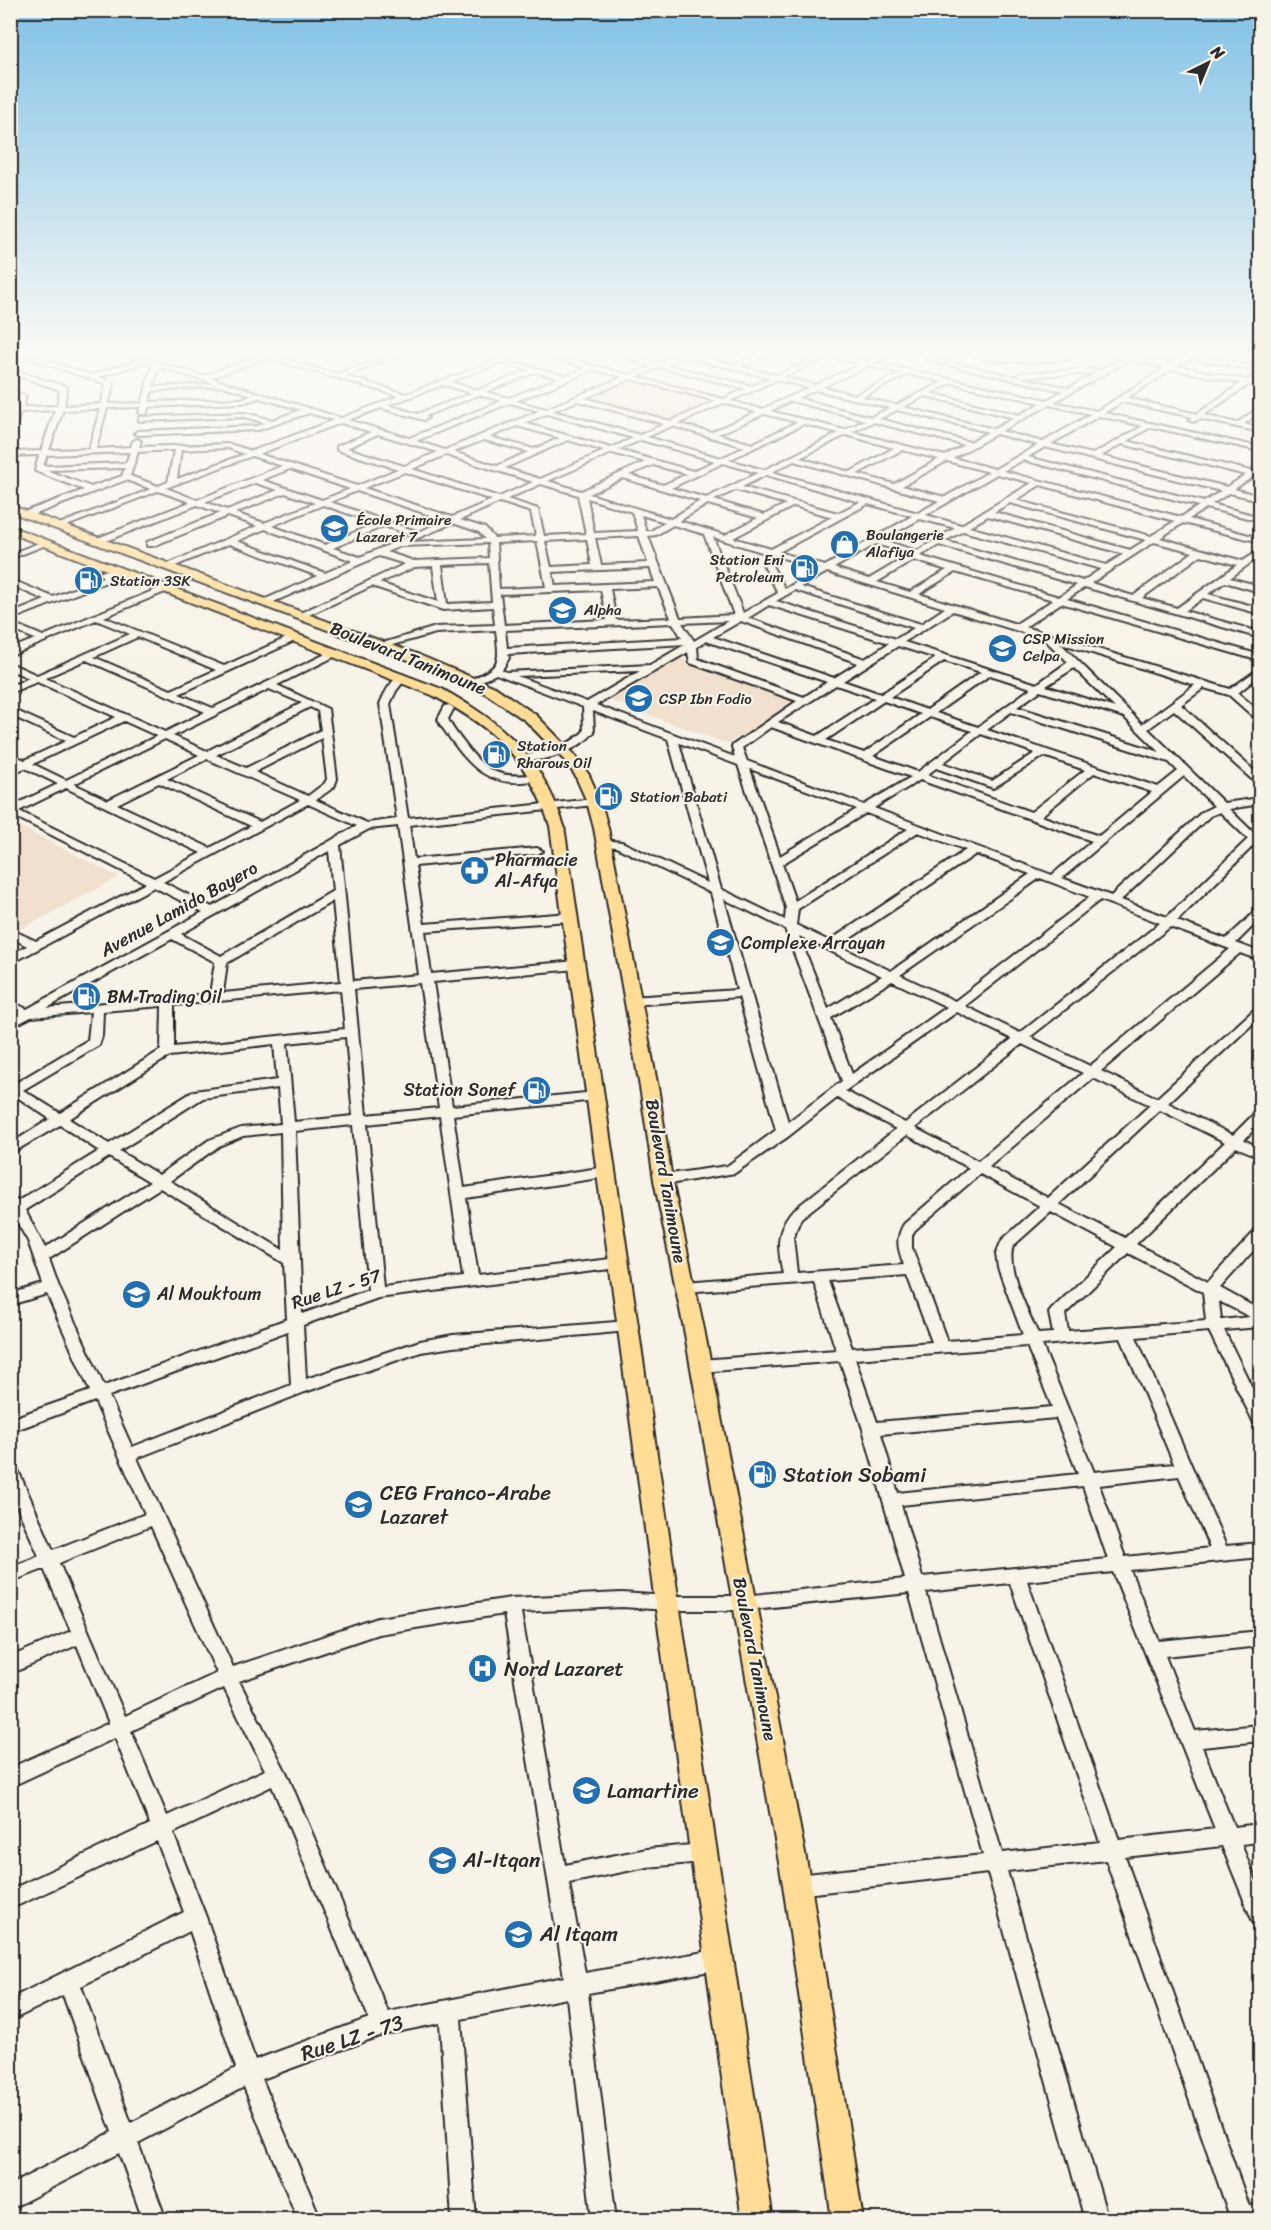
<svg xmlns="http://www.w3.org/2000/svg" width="1271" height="2230" font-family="Sriracha,sans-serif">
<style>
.built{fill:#f1e0ce}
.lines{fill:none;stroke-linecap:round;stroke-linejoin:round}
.minor-casing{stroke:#2b2b2b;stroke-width:4}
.major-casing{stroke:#2b2b2b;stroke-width:4}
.minor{fill:#f7f3e8;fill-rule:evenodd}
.major{fill:#ffdd96;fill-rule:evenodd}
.labels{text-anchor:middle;stroke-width:4.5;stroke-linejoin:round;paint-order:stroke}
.far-poi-label{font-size:15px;fill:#2b2b2b;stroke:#f7f3e8;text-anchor:start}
.street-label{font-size:18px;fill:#2b2b2b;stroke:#f7f3e8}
.poi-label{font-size:18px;fill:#2b2b2b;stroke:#f7f3e8;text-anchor:start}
.near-poi-label{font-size:21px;fill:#2b2b2b;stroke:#f7f3e8;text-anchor:start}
.near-street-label{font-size:21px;fill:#2b2b2b;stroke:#f7f3e8}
</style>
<rect width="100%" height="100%" fill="#f7f3e8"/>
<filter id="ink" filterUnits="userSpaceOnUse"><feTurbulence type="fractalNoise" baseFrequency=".0167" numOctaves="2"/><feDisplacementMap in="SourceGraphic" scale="12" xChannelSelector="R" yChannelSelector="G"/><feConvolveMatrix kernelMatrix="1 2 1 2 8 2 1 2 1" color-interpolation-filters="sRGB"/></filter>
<g filter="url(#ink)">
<g class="built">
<path d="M627,380L712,402L668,422L582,398Z"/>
<path d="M679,658L795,701L728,744L606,699Z"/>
<path d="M11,822L119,877L17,931L11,927Z"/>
</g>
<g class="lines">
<defs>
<g id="minor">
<path d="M19,355H28L92,375L138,360L125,355H134L203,376L261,355H270L337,374L393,355H401L345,376L406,394L511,355H519L507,361L566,376L586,368L543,355H552L630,375L652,366L615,355H625L658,363L679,355H693L733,365L758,355H766L741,367L776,375L823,355H837L867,361L881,355H889L875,363L1047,400L1063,391L927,360L930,358L1069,388L1096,373L1021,377L1017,375L1021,373L1103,369L1122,359L1111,355H1122L1170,364L1185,355H1196L1260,367V376L1253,381L1260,383V387L1248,385L1204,415L1237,423L1260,407V412L1244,424L1260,428V432L1200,419L1193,422L1189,420L1192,417L1122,402L1104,413L1260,447V451L1151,427L1127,441L1251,471L1260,467V472L1234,489L1260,496V500L1229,493L1212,504L1260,517V521L1206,508L1189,519L1260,538V542L1183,523L1160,538L1243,561L1260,550V556L1230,578L1260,586V592L1225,582L1208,594L1260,608V614L1203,598L1185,611L1260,632V638L1085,587L1067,599L1260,655V661L1061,603L1025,627L1230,689L1260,668V675L1238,693L1260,712V720L1256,719L1229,695L1204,688L1181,705L1260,776V784L1256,783L1174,710L1148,729L1224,803L1260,798V804L1229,809L1260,839V847L1254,845L1177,921L1226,939L1256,911L1260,910V919L1236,943L1260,952V960L1240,953L1101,1071L1157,1098L1256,1008L1260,1007V1017L1168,1103L1233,1135L1255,1113L1260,1112V1123L1244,1140L1260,1148V1157L1236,1147L1136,1244L1208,1282L1255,1231L1260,1229V1243L1220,1288L1260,1310V1327L1224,1330L1260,1404V1425L1254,1423L1209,1331L1136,1337L1226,1546L1260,1543V1557L1130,1570L1159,1641L1260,1631V1646L1165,1656L1195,1731L1260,1725V1741L1202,1747L1234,1827L1260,1824V1842L1241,1844L1260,1891V1925L1253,1922L1222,1846L1125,1857L1249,2206L1260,2205V2220H1224L1228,2211L1106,1860L1007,1871L1108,2220H1085L988,1873L797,1895L790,1892L787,1885L790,1878L797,1875L983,1855L909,1593L744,1610H667L622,1607L521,1612L565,1865L647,1849L703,1844L710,1846L713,1853L710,1860L703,1862L647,1867L569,1883L585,1973L721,1949L728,1952L731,1959L728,1966L721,1969L588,1993L616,2220H592L567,1998L461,2019L476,2220H452L440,2023L382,2035L262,2079L321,2220H298L244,2087L138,2143L166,2220H143L119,2153L10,2209V2185L112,2132L63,1995L10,2021V1999L184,1912L157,1841L10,1909V1890L150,1824L115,1738L10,1787V1768L109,1723L77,1645L10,1674V1657L71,1631L44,1569L10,1582V1567L39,1556L10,1491V1464L16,1465L18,1470L53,1550L145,1514L95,1401L10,1432V1419L90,1391L47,1294L10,1305V1294L43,1284L28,1241L10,1210V1196L18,1201L99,1151L60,1125L10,1154V1144L50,1119L14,1095L10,1096V1083L14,1084L88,1040L91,1012L31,1017L10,1028V1019L18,1015L10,1010V1001L27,1009L203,912L154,887L10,964V955L27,946L10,937V929L36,941L146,883L10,814V807L58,784L25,768L10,774V767L16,764L10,761V754L25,760L66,741L10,715V708L74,737L116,717L37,682L10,693V686L29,678L10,670V663L37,675L130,634L96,620L10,656V649L35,639L10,629V622L43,636L167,585L171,588L170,590L104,617L224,666L293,635H299V639L179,694L213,708L334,650H340V654L277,685L328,709L337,779L334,787L316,800L367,823L397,819L380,704C385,692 391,680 402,674L407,677L396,691L390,704L408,818L594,799L599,802L594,805L409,825L414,859L537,848L543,851L537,854L415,866L424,924L570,913L576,917L570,921L425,931L431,974L577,961L583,965L577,969L433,982L452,1106L596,1092L603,1096L596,1100L453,1115L464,1188L606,1167L613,1172L606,1177L466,1198L478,1275L618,1258L623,1259L625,1263L623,1267L618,1268L378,1298L303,1325L306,1379L420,1341L453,1335L628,1321L633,1322L636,1326L633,1330L628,1331L453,1347L421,1352L305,1392L137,1458L233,1667L378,1618L511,1598L622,1593L667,1596H744L905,1579L863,1429L840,1361L700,1372L694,1370L692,1366L694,1362L700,1360L836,1350L814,1282L685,1292L680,1291L677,1287L680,1283L685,1282L783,1274C778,1250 775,1232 791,1212L896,1129L837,1098L789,1136L735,1173L663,1185L656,1180L663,1175L727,1166L776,1130L739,997L631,1005L625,1001L631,997L737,990L711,893L616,847L603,846L597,843L603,840L622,842L708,883L668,739L593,711L594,732C579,750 546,763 522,760V756C546,750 566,749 584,731L583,707L496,674L476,684H470V680C501,665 500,665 496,630L436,633L381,648L376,645L436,627L495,625L493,607L443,610L372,586L302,618L294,616L405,564L379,556L264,606L259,603L261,601L318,576L229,544L170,568L163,566L257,526L228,516L153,546H147V542L220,513L197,505L101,543H95V539L190,502L158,491L61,528L54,526L151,489L126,480L30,516H24V512L84,490L35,471L39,455L10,456V452L41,451L55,410L21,412L14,429L10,431V419L13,412H10V408H15L19,399L10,395V390L26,396L23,407L57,406L60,390L10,373V369L67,387L64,406L101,404L106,384ZM685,357L770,378L752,386L666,365ZM829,357L861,364L815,385L783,377ZM268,358L399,396L341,418L210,378ZM1191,358L1260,371L1246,380L1177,366ZM1130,360L1165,368L1097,411L1054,402ZM145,362L152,365L142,403L108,404L114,383L99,377ZM500,363L529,370L478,390L450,382ZM869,366L902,373L855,395L822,387ZM159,367L216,384L153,387ZM660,367L745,389L723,399L637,377ZM1173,369L1241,383L1197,414L1127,398ZM594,370L623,377L546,409L516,401ZM536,372L559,378L509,398L486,392ZM909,374L943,382L896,405L862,397ZM631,379L716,401L671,421L585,398ZM777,380L809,388L762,409L730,401ZM951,383L1041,403L1019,415L931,393ZM443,385L472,393L417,414L388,405ZM223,386L252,395L241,399L149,402L152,391ZM816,390L890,408L871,417L797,398ZM479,395L502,401L409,438L348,420L381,408L424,420L428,418L425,416ZM925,396L1014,418L994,429L903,407ZM260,398L301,410L272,420L245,413L142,417H139V421L245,417L265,423L257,426L138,431L134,433L138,435L258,430L309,413L334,420L252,451L229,444L139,447L141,441L137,439L133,441L131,447L96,449L107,408L141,407L139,413L143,415L147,413L148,407L241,403ZM578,401L664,424L640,435L553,411ZM791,401L865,420L845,430L770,411ZM510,403L539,411L445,450L416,441ZM724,403L756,412L711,432L678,424ZM1049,405L1091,414L1043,442L1001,431ZM100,409L89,449L49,450L63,410ZM897,410L988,432L970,442L879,419ZM547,414L633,438L611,448L524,423ZM764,414L797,422L752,444L718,434ZM1099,416L1143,426L1093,454L1051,444ZM873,422L964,445L945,456L852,432ZM341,423L371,432L337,446V450L398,469L357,486L259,454ZM804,424L839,433L764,470L729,460ZM517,426L560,438L534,449L490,437ZM672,426L745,447L721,458L647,437ZM378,434L438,452L404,466L347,448ZM996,434L1038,445L995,469L953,458ZM846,435L894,448L850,472L800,458ZM484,440L528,452L497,466L453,452ZM568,440L604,451L540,479L505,468ZM641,440L715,461L693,471L618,450ZM1122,444L1246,475L1227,487L1101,456ZM1045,447L1221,491L1204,502L1028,457ZM228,448L245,454L177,479L181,450ZM174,450L168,482L158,486L130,476L138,452ZM902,450L939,459L894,484L857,474ZM130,452L126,463L43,466L47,455ZM612,453L645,462L581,491L548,481ZM446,455L533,482L499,497L412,469ZM252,456L282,466L197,500L166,488ZM1023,460L1199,506L1181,517L1003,471ZM794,461L939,501L918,513L772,472ZM947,461L989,472L945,497L902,486ZM723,463L758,473L706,498L671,488ZM653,465L687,474L663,485L629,475ZM125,468L122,476L91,487L46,470ZM290,469L350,489L322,500L262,480ZM405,472L492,500L452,517L364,488ZM997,474L1032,483L961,525L926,515ZM766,475L860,502L838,513L742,487ZM623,478L700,501L671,519L589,494ZM255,483L278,490L227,510L205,502ZM541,484L578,495L586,534L544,536L538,509L507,499ZM1040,485L1175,521L1151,536L1016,500ZM736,490L786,504L764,515L714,500ZM357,491L445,520L419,532L330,502ZM285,493L315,503L264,523L235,513ZM587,498L632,512L638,531L594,533ZM500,502L531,512L536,536L494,538L485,528L460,520ZM1010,503L1146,540L1130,550L994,512ZM708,504L758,518L725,535L679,521ZM868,504L912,516L825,566L779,552ZM323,505L376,523L325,545L272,526ZM794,506L832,517L771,549L733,538ZM641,515L665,522L651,531H646ZM988,516L1124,554L1106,565L969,527ZM920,519L955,528L917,551L882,540ZM453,523L479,532L485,539L409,542ZM673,525L704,534L734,615L680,618L648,536L656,535ZM384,526L412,535L360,557L333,548ZM265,529L353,561L325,573L237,541ZM963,531L1101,569L1083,581L945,541ZM639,536L648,563L601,565L595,538ZM713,537L765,553L762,562L778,593L743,613ZM587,539L592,565L551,567L545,541ZM537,541L546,587L499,589L496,543ZM1154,542L1193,552L1133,596L1091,583ZM488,543L489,558L414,561L386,552L401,546ZM876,544L911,554L869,579L834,568ZM939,545L1077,585L1059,597L920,556ZM773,555L819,569L785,589L770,562ZM1201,555L1237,565L1177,608L1142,598ZM914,560L947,570L910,592L877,582ZM489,563L492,602L447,604L442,565ZM433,566L438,602L379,583L415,567ZM650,568L655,582L555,586L552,572ZM827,572L945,608L921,624L801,587ZM955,572L1053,600L1016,624L919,594ZM658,587L671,618L616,620L610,589ZM601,590L607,620L504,625L500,594ZM795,590L914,628L896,639L776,601ZM769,605L889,643L865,659L748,618ZM953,611L1044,639L1068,662L1037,684L904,642ZM728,621L694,641L682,623ZM741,621L858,663L834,678L713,637ZM673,623L682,638L507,648L505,630ZM138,637L216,670L171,690L94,657ZM706,641L827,682L804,697L698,659L697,647ZM1060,643L1195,685L1142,724ZM686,644L650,665L506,672L502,670L509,658L508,654ZM898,646L936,658L881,694L843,681ZM688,652L690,663L797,701L733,745L732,747L735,757L596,705ZM86,660L205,712L165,732L45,678ZM944,661L981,672L927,710L890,697ZM1074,668L1115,708L1046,686ZM640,671L587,702L517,676ZM990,675L1031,688L978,727L936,713ZM836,685L875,698L817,736L778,722ZM269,689L302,703L207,751L173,736ZM1040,691L1124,717L1160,752L1017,707ZM884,701L921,714L864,753L826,740ZM310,707L318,711L321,730L246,768L216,755ZM1011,712L1169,762L1178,771L1158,787L987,730ZM930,717L972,731L918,772L873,756ZM124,721L157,736L66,780L33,764ZM771,727L911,777L864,805L747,761L742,748ZM981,734L1035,753L992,781L943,763ZM322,738L327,779L325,783L308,796L255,772ZM165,739L199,755L108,800L74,784ZM679,743L738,765L786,908L785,920L721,889ZM1044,756L1085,770L1031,812L927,775L936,768L993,788ZM207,759L300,800L260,822L167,779ZM750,769L857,809L780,856ZM1094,773L1152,792L1099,836L1041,816ZM1184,776L1214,806L1202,812L1111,896L1062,878ZM920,780L1092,841L1052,875L874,808ZM159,783L251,826L210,848L117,804ZM66,788L201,853L154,878L19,811ZM308,804L357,826L212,907L163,882ZM1220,812L1248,839L1167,917L1121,900L1210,816ZM866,813L908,829L795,901L782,864ZM398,826L419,975L353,981L340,845L369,829ZM918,832L966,850L829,941L796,925L798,909ZM329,851L333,891L221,956L181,934ZM976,854L1030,874L891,971L839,946ZM1040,878L1090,897L955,1001L900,975ZM724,899L785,929L842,1081L788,1122ZM1100,900L1160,923L1020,1033L965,1006ZM333,901L341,982L223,993L227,963ZM1170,927L1230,949L1090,1066L1030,1037ZM799,936L882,976L828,1009ZM172,939L215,962L210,994L47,1008ZM892,981L947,1007L852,1074L831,1018ZM420,983L439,1108L366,1115L354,989ZM341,990L345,1029L174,1047V1005ZM162,1006L161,1050L60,1113L23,1090L99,1045L102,1036L103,1011ZM957,1012L1012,1039L905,1123L845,1091ZM346,1037L353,1116L294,1122L287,1043ZM274,1044L277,1080L194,1091L109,1144L69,1119L170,1056ZM1022,1044L1083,1073L978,1161L915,1128ZM1093,1078L1150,1105L1048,1198L989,1167ZM278,1088L281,1124L241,1128L209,1140L159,1175L119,1151L203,1098ZM1160,1110L1225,1142L1125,1238L1059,1204ZM440,1116L463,1277L383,1287L367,1124ZM353,1125L368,1290L302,1314L295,1131ZM281,1132L283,1250L170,1181L219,1146L243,1136ZM907,1135L969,1168L904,1224C895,1239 898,1249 904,1265L797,1273L793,1237L801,1218ZM109,1157L150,1182L45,1248L25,1210ZM980,1174L1040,1206L1002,1240L996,1254L998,1268L1023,1335L947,1341L912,1248V1235L915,1230ZM160,1188L284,1263L287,1319L104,1386L59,1287L49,1259ZM1051,1212L1117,1247L1052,1309L1049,1313L1053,1333L1038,1334C1029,1313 1005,1268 1013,1246ZM1128,1253L1203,1292L1206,1321L1068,1331L1065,1314ZM907,1275L932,1342L852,1348L828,1281ZM1219,1301L1250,1317L1221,1320ZM288,1331L291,1385L132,1447L109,1396ZM1121,1338L1174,1464L1094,1472L1042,1345ZM1027,1346L1052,1407L877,1422L855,1359ZM1056,1418L1078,1474L898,1493L881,1434ZM1179,1476L1210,1548L1125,1557L1099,1485ZM1083,1486L1108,1559L922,1577L901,1505ZM151,1526L217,1673L125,1716L59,1563ZM1113,1572L1215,1829L1119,1840L1027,1581ZM1010,1583L1100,1842L1002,1853L926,1592ZM504,1614L564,1977L388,2012L287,1774L239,1681L378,1634ZM224,1688L265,1770L167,1816L131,1731ZM272,1786L369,2018L255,2060L206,1917L173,1833ZM190,1931L236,2068L131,2123L81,1986Z"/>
<path d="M972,355L1001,358L1083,355C1067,364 988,364 972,355Z"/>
<path d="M44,541L51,543L10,559V554Z"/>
<path d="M118,567L122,570L111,575L109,581L10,620V614L45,600L10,585V579L53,597L103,577L100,574L101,572Z"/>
<path d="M449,705L454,708L448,719C452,728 458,735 464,743C486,773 500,779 537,774L541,775V779C486,792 468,764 440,724L438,719L445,706Z"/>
</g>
<g id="major">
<path d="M10,505L419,655L495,687L536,715L574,754L589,775L601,802L608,828L659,1093L672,1180L704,1329L811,1885L863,2220H832L783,1885L684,1329L654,1180L641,1093L594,828L587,802L575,775L564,760L526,721L485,693L411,661L10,512Z"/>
<path d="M10,526L442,689C505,724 541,757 564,826L679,1603L773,2220H742L655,1603L550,826C527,756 495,729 432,695L10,533Z"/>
</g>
</defs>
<use href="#minor" class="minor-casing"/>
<use href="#major" class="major-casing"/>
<use href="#minor" class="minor"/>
<use href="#major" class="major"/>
</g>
</g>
<linearGradient id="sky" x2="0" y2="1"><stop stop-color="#81c1e6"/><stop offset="0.53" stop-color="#fbfaf5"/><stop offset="1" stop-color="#fbfaf5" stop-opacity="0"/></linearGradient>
<rect width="1271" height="667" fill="url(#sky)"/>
<defs>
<symbol id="school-disc" viewBox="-11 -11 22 22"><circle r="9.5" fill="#1f6fb2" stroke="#f7f3e8"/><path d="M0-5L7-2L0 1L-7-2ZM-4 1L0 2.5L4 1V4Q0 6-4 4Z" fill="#fff"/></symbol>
<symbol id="shop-disc" viewBox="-11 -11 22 22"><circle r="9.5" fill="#1f6fb2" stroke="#f7f3e8"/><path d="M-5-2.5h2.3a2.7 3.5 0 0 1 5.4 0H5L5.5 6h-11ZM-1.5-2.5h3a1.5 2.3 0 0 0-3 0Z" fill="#fff"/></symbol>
<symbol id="fuel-disc" viewBox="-11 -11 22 22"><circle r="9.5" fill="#1f6fb2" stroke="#f7f3e8"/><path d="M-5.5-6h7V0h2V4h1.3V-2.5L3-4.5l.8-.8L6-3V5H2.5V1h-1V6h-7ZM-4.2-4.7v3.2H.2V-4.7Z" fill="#fff"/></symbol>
<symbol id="pharmacy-disc" viewBox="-11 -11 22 22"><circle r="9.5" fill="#1f6fb2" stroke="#f7f3e8"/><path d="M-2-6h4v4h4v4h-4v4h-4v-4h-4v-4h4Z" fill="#fff"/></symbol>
<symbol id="hospital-disc" viewBox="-11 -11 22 22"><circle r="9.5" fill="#1f6fb2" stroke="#f7f3e8"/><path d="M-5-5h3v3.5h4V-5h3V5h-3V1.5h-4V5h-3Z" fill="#fff"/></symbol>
</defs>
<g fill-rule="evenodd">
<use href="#school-disc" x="318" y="512" width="33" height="33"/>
<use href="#shop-disc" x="828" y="528" width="33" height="33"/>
<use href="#fuel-disc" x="788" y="552" width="33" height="33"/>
<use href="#fuel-disc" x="72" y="564" width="33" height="33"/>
<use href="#school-disc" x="546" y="594" width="33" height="33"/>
<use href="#school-disc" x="986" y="632" width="33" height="33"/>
<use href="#school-disc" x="622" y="682" width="33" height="33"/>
<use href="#fuel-disc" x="480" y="738" width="33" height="33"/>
<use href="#fuel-disc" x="592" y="780" width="33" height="33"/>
<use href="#pharmacy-disc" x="458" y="854" width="33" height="33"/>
<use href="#school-disc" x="704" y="926" width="33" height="33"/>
<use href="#fuel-disc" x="70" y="980" width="33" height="33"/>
<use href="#fuel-disc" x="520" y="1074" width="33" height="33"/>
<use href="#school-disc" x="120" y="1278" width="33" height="33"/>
<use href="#fuel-disc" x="746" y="1458" width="33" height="33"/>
<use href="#school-disc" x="342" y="1488" width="33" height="33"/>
<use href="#hospital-disc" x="466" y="1652" width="33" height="33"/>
<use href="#school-disc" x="570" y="1774" width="33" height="33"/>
<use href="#school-disc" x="426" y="1844" width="33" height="33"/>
<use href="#school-disc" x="502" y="1918" width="33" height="33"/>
</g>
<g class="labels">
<g class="far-poi-label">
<text x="356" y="525">École Primaire<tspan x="356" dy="17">Lazaret 7</tspan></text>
<text x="866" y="540">Boulangerie<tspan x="866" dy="17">Alafiya</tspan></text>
<text x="784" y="565" text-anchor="end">Station Eni<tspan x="784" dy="17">Petroleum</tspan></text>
<text x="110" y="586">Station 3SK</text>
<text x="584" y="615">Alpha</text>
<text x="1023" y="644">CSP Mission<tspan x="1023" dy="17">Celpa</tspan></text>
<text x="659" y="704">CSP Ibn Fodio</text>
<text x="517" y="751">Station<tspan x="517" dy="17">Rharous Oil</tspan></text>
<text x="630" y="802">Station Babati</text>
</g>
<g class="street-label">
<text transform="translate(408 658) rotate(22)" y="6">Boulevard Tanimoune</text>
<text transform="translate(179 909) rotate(-29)" y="6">Avenue Lamido Bayero</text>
<text transform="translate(666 1181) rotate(80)" y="6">Boulevard Tanimoune</text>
<text transform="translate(336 1289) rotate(-18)" y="6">Rue LZ - 57</text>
<text transform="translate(755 1659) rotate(79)" y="6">Boulevard Tanimoune</text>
</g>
<g class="poi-label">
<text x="495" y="866">Pharmacie<tspan x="495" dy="21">Al-Afya</tspan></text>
<text x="741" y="949">Complexe Arrayan</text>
<text x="107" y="1003">BM Trading Oil</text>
<text x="515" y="1096" text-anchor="end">Station Sonef</text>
<text x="157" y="1300">Al Mouktoum</text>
</g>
<g class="near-poi-label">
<text x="783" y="1482">Station Sobami</text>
<text x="380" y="1500">CEG Franco-Arabe<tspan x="380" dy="24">Lazaret</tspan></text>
<text x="504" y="1676">Nord Lazaret</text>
<text x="607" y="1798">Lamartine</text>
<text x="463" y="1867">Al-Itqan</text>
<text x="540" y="1941">Al Itqam</text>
</g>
<g class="near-street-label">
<text transform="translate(352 2038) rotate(-18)" y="7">Rue LZ - 73</text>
</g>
</g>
<rect width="1271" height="2230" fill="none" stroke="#f7f3e8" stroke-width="36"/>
<rect x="18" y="18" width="1235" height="2194" fill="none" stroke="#2b2b2b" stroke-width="2" filter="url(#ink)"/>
<g transform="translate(1208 63) rotate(43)" stroke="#f7f3e8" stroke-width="4.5" paint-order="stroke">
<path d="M0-4.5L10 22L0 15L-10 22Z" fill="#2b2b2b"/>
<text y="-9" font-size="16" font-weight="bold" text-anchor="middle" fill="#2b2b2b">N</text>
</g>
</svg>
